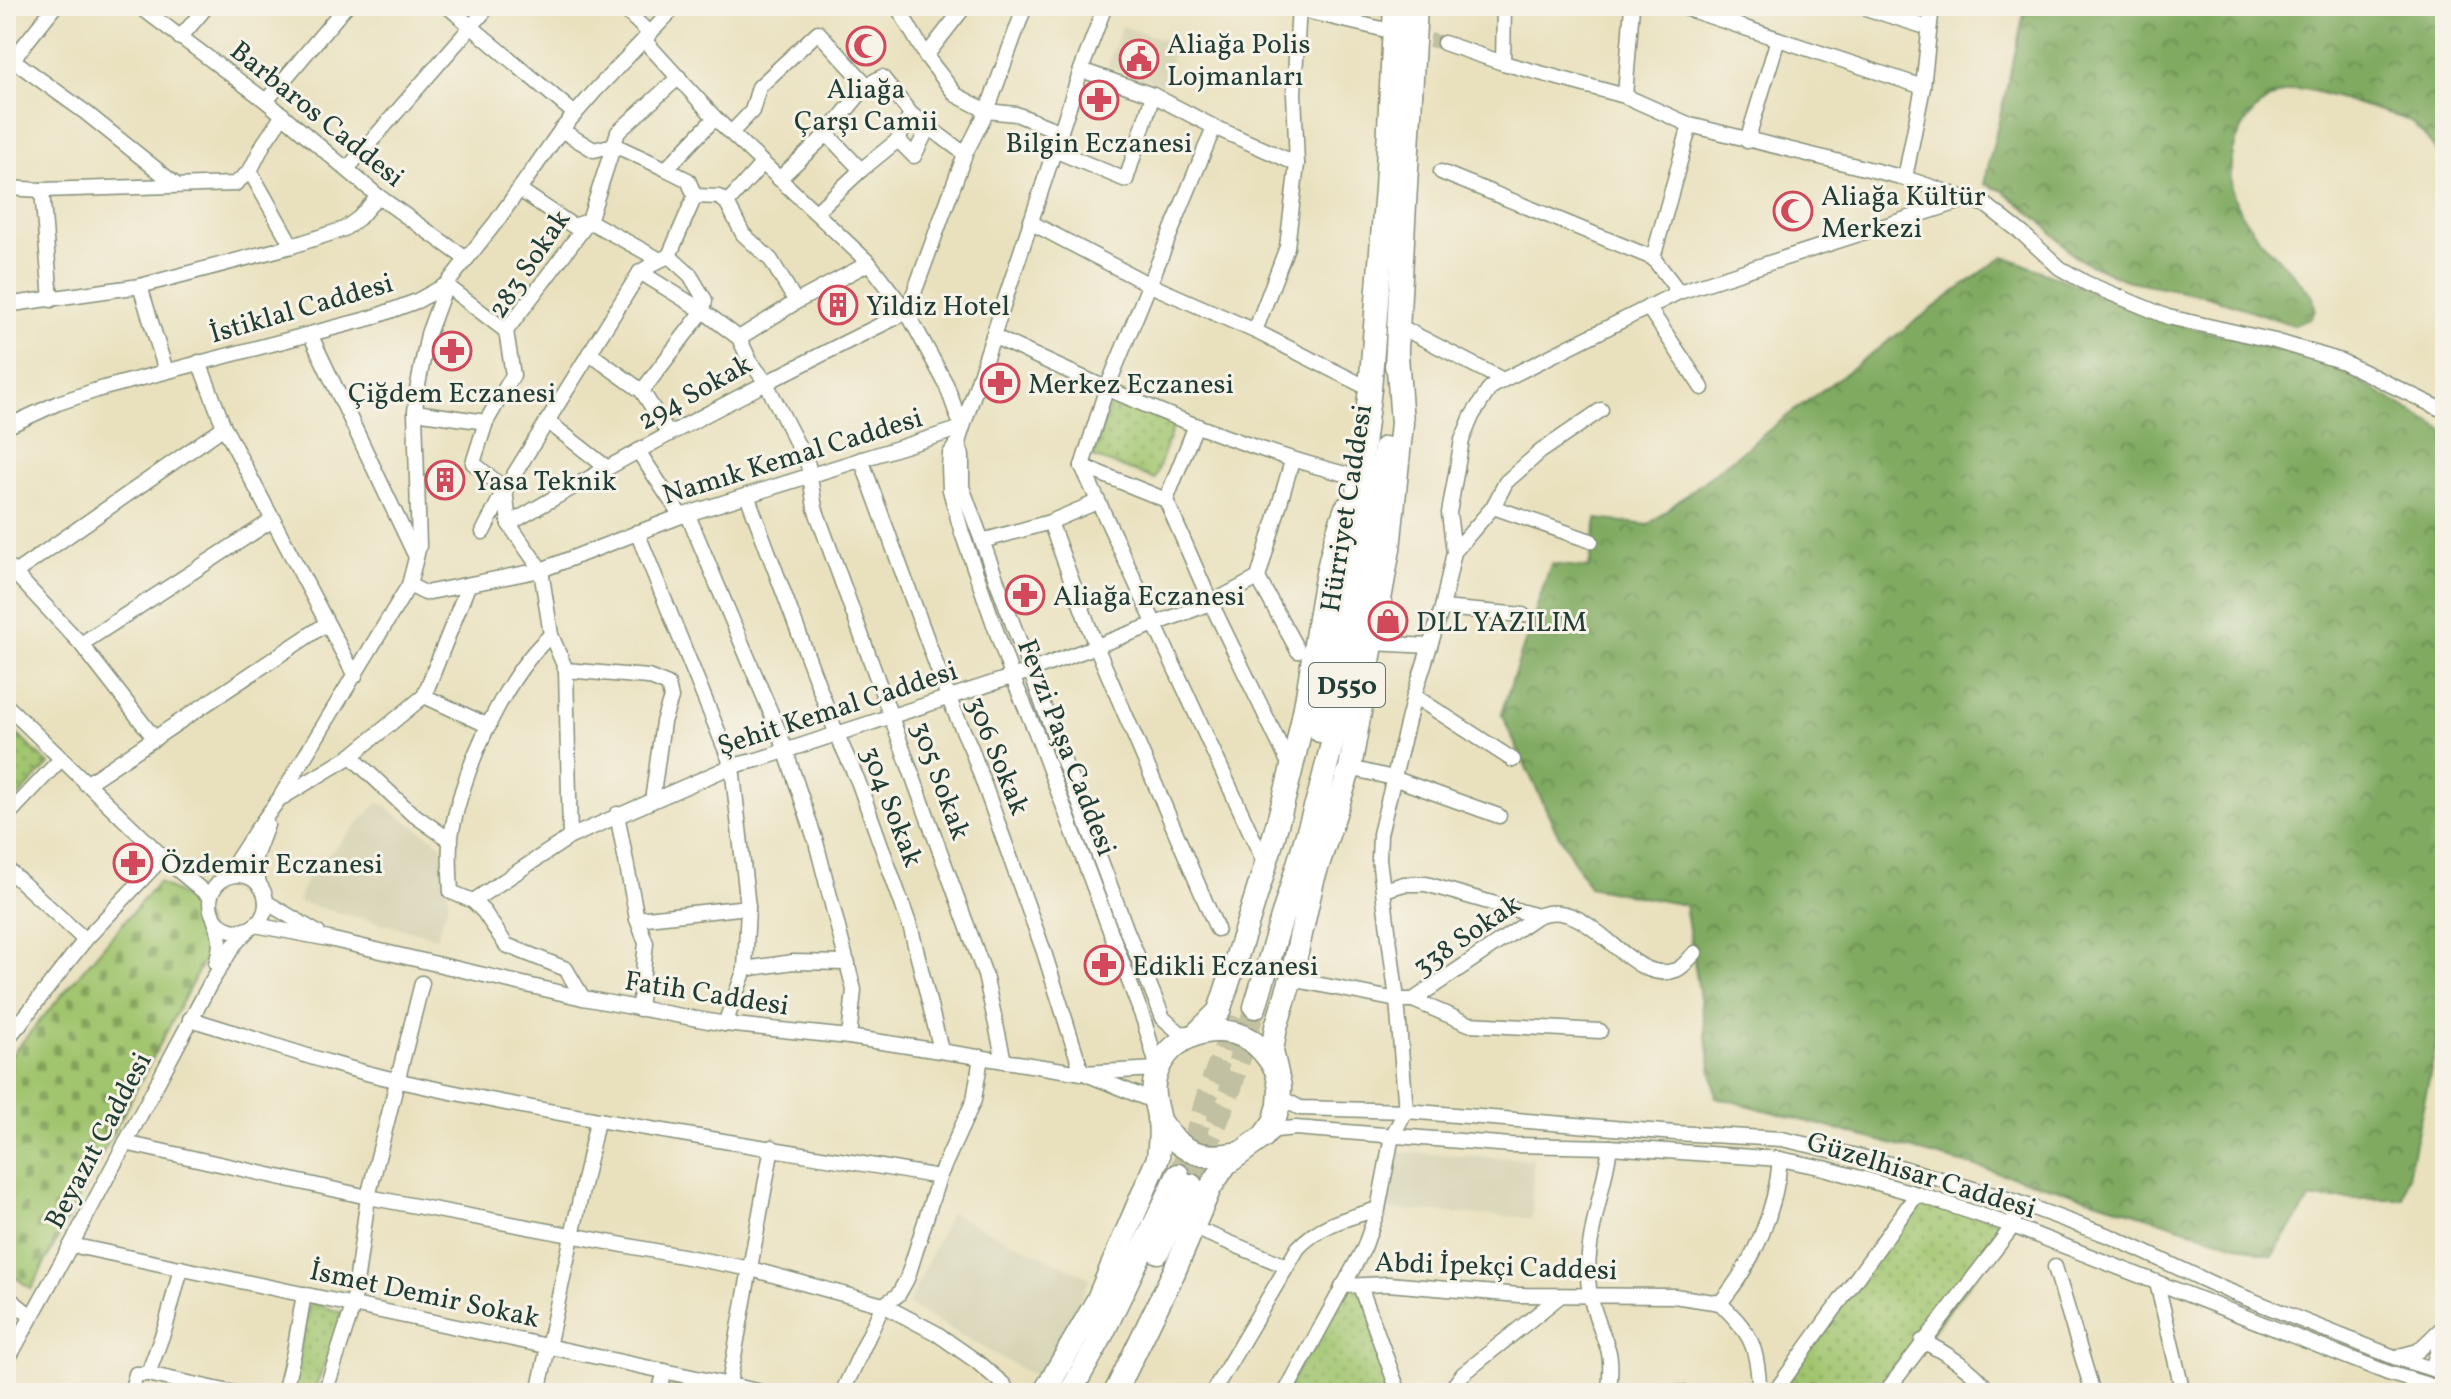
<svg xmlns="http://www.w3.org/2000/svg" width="2451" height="1399" font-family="Vollkorn,serif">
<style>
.built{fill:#d5d2b2}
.forest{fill:url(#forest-crowns);stroke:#50744a;stroke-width:2}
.cemetery{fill:url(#cemetery-stones);stroke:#608151;stroke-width:2}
.park{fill:url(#park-dots);stroke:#608151;stroke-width:2}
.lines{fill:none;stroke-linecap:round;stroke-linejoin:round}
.minor-tunnel{stroke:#c1c0a2;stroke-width:14;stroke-dasharray:14 7;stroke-linecap:butt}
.highway-tunnel{stroke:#c1c0a2;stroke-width:22;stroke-dasharray:22 11;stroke-linecap:butt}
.minor-casing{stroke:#848f79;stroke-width:17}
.highway-casing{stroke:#848f79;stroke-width:25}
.minor{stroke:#fff;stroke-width:14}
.highway{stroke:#fff;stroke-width:22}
.labels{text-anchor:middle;stroke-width:6;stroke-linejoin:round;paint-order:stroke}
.shield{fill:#f7f3e8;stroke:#60746a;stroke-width:2}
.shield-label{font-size:26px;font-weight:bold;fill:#1f3d34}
.poi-label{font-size:28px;fill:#1f3d34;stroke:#f7f3e8;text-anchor:start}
.street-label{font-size:28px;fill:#1f3d34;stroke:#f7f3e8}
</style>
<defs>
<pattern id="forest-crowns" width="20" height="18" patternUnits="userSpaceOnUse" patternTransform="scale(2)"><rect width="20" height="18" fill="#80aa61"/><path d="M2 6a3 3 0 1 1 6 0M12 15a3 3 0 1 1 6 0" fill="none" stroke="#688c51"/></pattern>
<pattern id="cemetery-stones" width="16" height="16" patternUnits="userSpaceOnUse" patternTransform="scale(2)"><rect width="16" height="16" fill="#a1c56e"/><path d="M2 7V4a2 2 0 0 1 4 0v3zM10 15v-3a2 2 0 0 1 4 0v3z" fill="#83a15b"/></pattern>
<pattern id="park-dots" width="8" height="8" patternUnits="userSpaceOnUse" patternTransform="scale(2)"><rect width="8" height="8" fill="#a1c56e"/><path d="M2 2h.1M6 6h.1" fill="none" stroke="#83a15b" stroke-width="1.8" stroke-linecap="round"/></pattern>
</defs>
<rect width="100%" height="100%" fill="#f7f3e8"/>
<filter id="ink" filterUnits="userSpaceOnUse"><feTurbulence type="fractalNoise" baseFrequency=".0125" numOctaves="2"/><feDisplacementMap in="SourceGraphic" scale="16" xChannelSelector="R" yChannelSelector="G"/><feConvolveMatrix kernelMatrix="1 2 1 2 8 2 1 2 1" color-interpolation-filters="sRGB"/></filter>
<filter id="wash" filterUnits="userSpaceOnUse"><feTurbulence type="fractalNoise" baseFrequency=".006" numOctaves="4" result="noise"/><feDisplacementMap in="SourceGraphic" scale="32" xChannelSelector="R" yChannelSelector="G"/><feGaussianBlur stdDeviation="1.8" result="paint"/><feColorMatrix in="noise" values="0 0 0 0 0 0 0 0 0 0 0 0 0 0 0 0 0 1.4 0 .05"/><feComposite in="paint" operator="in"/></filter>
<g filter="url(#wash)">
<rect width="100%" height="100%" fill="#e9e1be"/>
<g class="built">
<path d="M1122,26L1176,44L1162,85L1108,66Z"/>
<path d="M379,802L442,845L449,903L436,937L298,902L307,877Z"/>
<path d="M1394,1152L1533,1159L1532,1218L1383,1209Z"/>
<path d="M950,1213L1090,1278L1041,1380L908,1305Z"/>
</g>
<g class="forest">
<path d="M2026,6H2445V162C2436,152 2420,128 2409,121C2402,117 2310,89 2303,89C2250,91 2220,150 2234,197C2245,233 2290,266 2313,297L2315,309L2310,319L2293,325L2208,296L2125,280L2075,257L2041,221L2004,191L1984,184Z"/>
<path d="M2004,256L2164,321L2322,360L2445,431V1005L2403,1199H2310L2272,1256L2070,1192L1716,1097L1685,905L1589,887L1555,828L1501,714L1551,564L1589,568L1597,519L1648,525L1787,416Z"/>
</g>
<path class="cemetery" d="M158,882L200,906L212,945L31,1289L6,1270V1061Z"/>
<g class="park">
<path d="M1111,402L1174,423L1155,479L1093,457Z"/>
<path d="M6,724L49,764L6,810Z"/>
<path d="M1917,1194L2013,1226L1885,1393H1774Z"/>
<path d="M1342,1286H1360L1399,1393H1285Z"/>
<path d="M310,1302L346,1314L313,1393L291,1390Z"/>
<path d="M674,1380L724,1391V1393H671Z"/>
</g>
</g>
<g filter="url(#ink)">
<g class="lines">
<path class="minor-tunnel" d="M1409,36L1444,43"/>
<g class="highway-tunnel">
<path d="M1178,1175L1196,1134L1210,1086L1237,1017"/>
<path d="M1191,1185L1231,1088L1255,1007"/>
</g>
<defs>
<g id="minor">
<path d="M139,6L266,101L378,196L465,258"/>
<path d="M447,6L575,114"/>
<path d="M621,6L650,34"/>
<path d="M897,6L926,56L956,95L987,111L1016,114L1061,132"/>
<path d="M1285,6L1382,29"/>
<path d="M1679,6L1923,87"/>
<path d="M1859,6L1929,28"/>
<path d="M180,38L207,6"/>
<path d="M1444,43L1503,63L1625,96L1690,125L1905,178L1986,205L2023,234L2060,268L2086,283L2168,317L2275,341L2341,361L2445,411"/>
<path d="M926,56L965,6"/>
<path d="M13,60L85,112L176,185"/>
<path d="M1503,63L1504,6"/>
<path d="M6,68L55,6"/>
<path d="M1081,70L1153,95L1214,127L1297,164"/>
<path d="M1625,96L1632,6"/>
<path d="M266,101L346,6"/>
<path d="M911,114L898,140L914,156L928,128"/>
<path d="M561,130L594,150L614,145L666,169L688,180L695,196"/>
<path d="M731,133L752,111L759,87L818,32L867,85"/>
<path d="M827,134L867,85L882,77L911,114L965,154"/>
<path d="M1747,141L1778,39"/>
<path d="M1054,150L1126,180L1153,95"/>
<path d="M347,169L489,6"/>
<path d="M666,169L715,118"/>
<path d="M250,171L292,246"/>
<path d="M1441,172L1653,258L1679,292"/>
<path d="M1905,178L1923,87L1932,6"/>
<path d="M779,179L827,134L861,170"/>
<path d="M6,188L42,190L235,184L250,171L264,143L283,115"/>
<path d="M42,190L51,300"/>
<path d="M520,190L573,226L589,221L660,260L669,256L690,275L705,300L703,311L739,338L750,361L765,381L808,465L815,508L985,975L1004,1061"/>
<path d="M695,196L719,197L727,203L743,234L771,260L796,302"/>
<path d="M727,203L762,164"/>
<path d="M816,212L861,170L898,140"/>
<path d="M1030,222L1148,284L1255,331L1370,389"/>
<path d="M669,256L695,196"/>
<path d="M1653,258L1690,125"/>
<path d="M640,272L703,311L642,391"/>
<path d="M446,285L506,331"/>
<path d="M140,286L166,371"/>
<path d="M6,305L140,286L292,246L344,229L359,218L378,196"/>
<path d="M1648,307L1702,388"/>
<path d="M1399,326L1503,380"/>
<path d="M1255,331L1287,247L1297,164L1294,93L1299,6"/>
<path d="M310,334L416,557"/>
<path d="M993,336C1111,392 1230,446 1357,477"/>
<path d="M739,338L796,302L869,263"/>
<path d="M589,353L642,391L669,434"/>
<path d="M199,362L224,427L355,676"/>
<path d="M415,412L486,422"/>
<path d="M547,421L606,467"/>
<path d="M6,427L58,403L100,389L371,318L417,301L446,285L496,222L561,130L595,91L676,6"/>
<path d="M958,442L962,456V487L1127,931L1159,1008L1163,1018L1180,1033L1196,1034"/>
<path d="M638,451L681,516"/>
<path d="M861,459L948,697L971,748L1044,952L1082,1073"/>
<path d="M1082,466L1265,864"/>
<path d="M1082,466L1106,390L1214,127"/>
<path d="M1082,466L1166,500"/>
<path d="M747,495L837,735L858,781L911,929L941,1050"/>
<path d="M1166,500L1211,603L1291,768"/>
<path d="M1166,500L1196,425"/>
<path d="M1493,507L1591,541"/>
<path d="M688,515L781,737L816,842L854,990L849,1037"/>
<path d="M1050,522L1096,646L1217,929"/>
<path d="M509,524C639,448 772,378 907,312L965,154L987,111L1025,6"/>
<path d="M483,532L505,489L640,272L660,260"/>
<path d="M637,532L732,766L748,907L745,969L725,1024"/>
<path d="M982,541L1050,522L1097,502"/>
<path d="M1454,552L1493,507L1506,482L1540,452L1601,410"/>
<path d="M6,564L81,644L155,739"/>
<path d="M1258,578L1298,651"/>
<path d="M6,579L224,427"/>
<path d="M409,585L425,593L541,570L681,516L962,428L946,384L907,312L869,263L715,118L644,40"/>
<path d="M1442,608L1523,615"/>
<path d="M1372,643L1430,646"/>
<path d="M81,644L274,519"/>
<path d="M566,670L570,837"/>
<path d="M424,696L489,726"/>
<path d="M1414,696L1513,760"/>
<path d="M6,705L167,861L210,897"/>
<path d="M351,756L410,812L451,841"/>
<path d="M1350,768L1393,778L1499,816"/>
<path d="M86,784L326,624"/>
<path d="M283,797L351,756L424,696L468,586"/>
<path d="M652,801L663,722L671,698L668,685L648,677L566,670L551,635L541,570L509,524L505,489L473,463L486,422L513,375L506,331L589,221L618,132L679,77"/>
<path d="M617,814L637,919L646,943L639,1009"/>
<path d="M6,817L60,760"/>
<path d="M6,868L85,940"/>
<circle cx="238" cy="903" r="28"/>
<path d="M226,877L255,832L279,799L409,585L419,546L415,412L417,390L428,334L446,285"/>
<path d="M259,885L255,857L267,825"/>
<path d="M1384,890L1404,884H1426L1537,916"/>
<path d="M473,901L451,892C450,876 449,859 450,843C458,780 503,677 551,635"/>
<path d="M266,902L318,933"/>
<path d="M214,919C222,936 221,947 216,964"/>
<path d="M637,919L748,907"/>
<path d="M255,925L329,939L583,998L725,1024L849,1037L1082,1073L1158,1069L1144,1021L1035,730L1012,676L962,533L950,490L949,467L950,454L958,442L1081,70L1105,6"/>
<path d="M745,969L793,962L848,963"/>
<path d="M1291,979L1397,1000H1413L1537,916C1591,893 1628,988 1676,970C1684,967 1689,958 1695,953"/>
<path d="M583,998L566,969L506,945L484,912L473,901L570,837L732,766L757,760L1030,671L1211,603L1258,578L1292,461"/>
<path d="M1413,1000L1469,1024L1600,1031"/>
<path d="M6,1013L20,1025"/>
<path d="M190,1019C258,1039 331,1066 400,1081C578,1121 759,1145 939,1177"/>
<path d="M6,1041L85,940L163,857"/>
<path d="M1086,1074L1153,1101"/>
<path d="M1281,1091L1285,1100L1300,1108L1406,1111L1675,1133L1782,1139L1879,1161L2017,1202L2112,1237L2226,1290L2394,1357L2445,1373"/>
<path d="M1267,1135L1276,1130L1295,1128L1511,1145L1610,1147L1780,1159L1824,1168L1917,1194L2013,1226L2388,1373L2445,1390"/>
<path d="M125,1143L368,1197L751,1269L883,1305L936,1333L976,1361L1003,1384L1009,1393"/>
<path d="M1206,1233L1286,1266"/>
<path d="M71,1245L767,1393"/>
<path d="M2055,1267L2093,1393"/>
<path d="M2157,1283L2183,1393"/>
<path d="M1342,1286L1388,1284L1519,1295L1674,1296L1720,1303"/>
<path d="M1360,1286L1399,1393"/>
<path d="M6,1296L31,1316"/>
<path d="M1720,1303C1754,1263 1776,1211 1780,1159"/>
<path d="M1720,1303C1754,1336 1756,1346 1760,1393"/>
<path d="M1922,1341C1943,1351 1979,1373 1989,1393"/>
<path d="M2396,1357L2418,1351L2445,1325"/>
<path d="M6,1363L71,1245L210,984L234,945L249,929"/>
<path d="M2432,1369L2445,1327"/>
<path d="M148,1374L234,1393"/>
<path d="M729,1384L772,1147"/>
<path d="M1609,1392C1610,1378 1612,1362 1608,1349C1599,1323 1587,1299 1588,1270C1589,1229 1604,1188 1610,1147"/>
<path d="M131,1393L136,1374H148L166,1325L181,1268"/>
<path d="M284,1393L294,1352L304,1294"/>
<path d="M325,1393L353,1306L368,1197L422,983"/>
<path d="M538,1393L597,1121"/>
<path d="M659,1393L665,1371"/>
<path d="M842,1393L883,1305L898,1295L907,1279L939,1177L974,1100L981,1057"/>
<path d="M1212,1393L1298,1248C1320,1224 1348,1218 1378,1209"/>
<path d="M1285,1393L1364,1248L1378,1209L1392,1136L1406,1111L1397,1000L1379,859L1380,834L1414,696L1442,608L1454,552L1449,513L1462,440L1472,416L1490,388L1503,380L1679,292L1968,199"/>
<path d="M1448,1393L1463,1374L1560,1296"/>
<path d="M1591,1393H1683"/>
<path d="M1774,1393L1917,1194"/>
<path d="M1885,1393L2013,1226L2017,1202"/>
</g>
<g id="highway">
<path d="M1396,366L1416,6"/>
<path d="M1320,731L1345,590L1370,389L1386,188L1395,6"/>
<path d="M1255,1007L1320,791L1346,689L1385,448"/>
<path d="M1196,1034L1219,1011C1251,914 1283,817 1303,717C1317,648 1320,575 1346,508"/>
<path d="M1158,1119C1179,1152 1201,1161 1239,1153"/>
<path d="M1158,1252L1191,1185"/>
<path d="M1044,1393L1097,1301L1158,1158C1159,1146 1161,1134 1159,1121C1157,1108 1152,1097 1154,1084C1160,1040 1212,1017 1250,1040C1261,1047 1268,1057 1275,1068"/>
<path d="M1070,1393L1099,1341L1178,1175"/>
<path d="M1115,1393L1174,1272L1210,1188L1226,1164L1263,1137L1274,1122L1279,1105L1280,1087L1272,1051L1276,1027L1291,979L1313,880L1350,768L1389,549L1402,423L1397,355"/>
</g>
</defs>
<use href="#minor" class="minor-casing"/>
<use href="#highway" class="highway-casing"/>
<use href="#minor" class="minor"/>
<use href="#highway" class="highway"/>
</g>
</g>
<defs>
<symbol id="mosque-ring" viewBox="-11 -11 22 22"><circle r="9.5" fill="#f7f3e8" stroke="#d1495b" stroke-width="1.5"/><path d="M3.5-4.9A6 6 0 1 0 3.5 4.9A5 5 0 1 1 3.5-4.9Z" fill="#d1495b"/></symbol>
<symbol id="civic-ring" viewBox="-11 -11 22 22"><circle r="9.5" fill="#f7f3e8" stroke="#d1495b" stroke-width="1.5"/><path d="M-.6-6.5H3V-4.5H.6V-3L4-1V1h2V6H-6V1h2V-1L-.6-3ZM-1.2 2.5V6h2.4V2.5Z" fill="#d1495b"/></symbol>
<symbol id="pharmacy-ring" viewBox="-11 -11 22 22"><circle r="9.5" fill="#f7f3e8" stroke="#d1495b" stroke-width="1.5"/><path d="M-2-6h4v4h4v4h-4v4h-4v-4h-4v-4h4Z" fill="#d1495b"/></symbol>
<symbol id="building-ring" viewBox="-11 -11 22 22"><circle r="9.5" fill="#f7f3e8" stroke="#d1495b" stroke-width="1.5"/><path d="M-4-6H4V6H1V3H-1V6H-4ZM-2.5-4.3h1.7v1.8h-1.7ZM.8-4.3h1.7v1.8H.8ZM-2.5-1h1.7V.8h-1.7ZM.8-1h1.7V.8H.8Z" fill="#d1495b"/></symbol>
<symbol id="shop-ring" viewBox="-11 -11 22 22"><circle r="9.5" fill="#f7f3e8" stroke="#d1495b" stroke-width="1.5"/><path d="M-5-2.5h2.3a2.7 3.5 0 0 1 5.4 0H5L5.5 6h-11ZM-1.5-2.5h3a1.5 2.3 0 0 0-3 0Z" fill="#d1495b"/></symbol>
</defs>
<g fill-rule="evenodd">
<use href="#mosque-ring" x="844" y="24" width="44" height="44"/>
<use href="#civic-ring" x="1117" y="37" width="44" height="44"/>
<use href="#pharmacy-ring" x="1077" y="78" width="44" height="44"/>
<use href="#mosque-ring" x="1771" y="189" width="44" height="44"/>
<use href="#building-ring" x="816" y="283" width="44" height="44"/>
<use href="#pharmacy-ring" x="430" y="329" width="44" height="44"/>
<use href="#pharmacy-ring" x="978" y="361" width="44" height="44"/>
<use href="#building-ring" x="423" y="458" width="44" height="44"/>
<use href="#pharmacy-ring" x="1003" y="573" width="44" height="44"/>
<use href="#shop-ring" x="1366" y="599" width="44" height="44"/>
<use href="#pharmacy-ring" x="111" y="841" width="44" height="44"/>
<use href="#pharmacy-ring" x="1082" y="943" width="44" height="44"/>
</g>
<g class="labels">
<rect class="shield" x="1309" y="663" width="76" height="44" rx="6"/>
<g class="shield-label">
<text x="1347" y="694">D550</text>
</g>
<g class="poi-label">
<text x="1167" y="53">Aliağa Polis<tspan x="1167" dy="32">Lojmanları</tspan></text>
<text x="866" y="98" text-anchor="middle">Aliağa<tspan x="866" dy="32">Çarşı Camii</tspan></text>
<text x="1099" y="152" text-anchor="middle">Bilgin Eczanesi</text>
<text x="1821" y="205">Aliağa Kültür<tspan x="1821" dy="32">Merkezi</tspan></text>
<text x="866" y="315">Yildiz Hotel</text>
<text x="1028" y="393">Merkez Eczanesi</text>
<text x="452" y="402" text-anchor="middle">Çiğdem Eczanesi</text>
<text x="473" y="490">Yasa Teknik</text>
<text x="1053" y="605">Aliağa Eczanesi</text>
<text x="1416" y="631">DLL YAZILIM</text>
<text x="161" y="873">Özdemir Eczanesi</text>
<text x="1132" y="975">Edikli Eczanesi</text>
</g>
<g class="street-label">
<text transform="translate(318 113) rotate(39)" y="10">Barbaros Caddesi</text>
<text transform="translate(528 263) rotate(-56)" y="10">283 Sokak</text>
<text transform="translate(301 307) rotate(-16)" y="10">İstiklal Caddesi</text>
<text transform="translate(694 391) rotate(-29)" y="10">294 Sokak</text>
<text transform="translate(792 455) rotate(-17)" y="10">Namık Kemal Caddesi</text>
<text transform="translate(1345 508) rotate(-81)" y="10">Hürriyet Caddesi</text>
<text transform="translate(837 707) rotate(-18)" y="10">Şehit Kemal Caddesi</text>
<text transform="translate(1068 747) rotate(69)" y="10">Fevzi Paşa Caddesi</text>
<text transform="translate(999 755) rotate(68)" y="10">306 Sokak</text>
<text transform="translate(942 780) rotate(70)" y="10">305 Sokak</text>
<text transform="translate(893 806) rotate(69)" y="10">304 Sokak</text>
<text transform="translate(1466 934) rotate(-34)" y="10">338 Sokak</text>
<text transform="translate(707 992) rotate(9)" y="10">Fatih Caddesi</text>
<text transform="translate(97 1140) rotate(-62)" y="10">Beyazıt Caddesi</text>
<text transform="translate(1922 1174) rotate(17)" y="10">Güzelhisar Caddesi</text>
<text transform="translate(1496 1265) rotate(2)" y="10">Abdi İpekçi Caddesi</text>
<text transform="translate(425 1293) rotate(12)" y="10">İsmet Demir Sokak</text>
</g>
</g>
<rect width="2451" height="1399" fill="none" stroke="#f7f3e8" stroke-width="32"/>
</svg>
